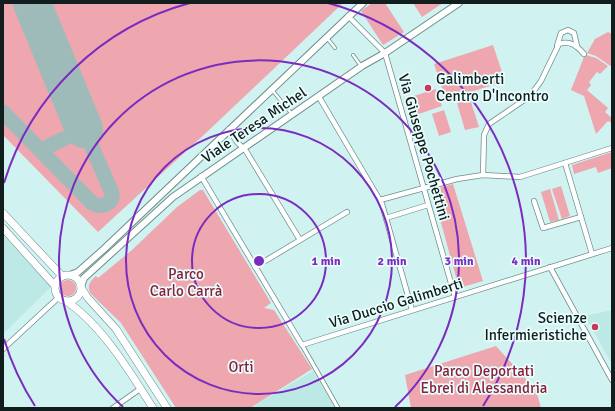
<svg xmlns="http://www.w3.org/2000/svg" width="615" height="411" font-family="Signika,sans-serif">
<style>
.built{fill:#bce8e5}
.green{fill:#eea6af}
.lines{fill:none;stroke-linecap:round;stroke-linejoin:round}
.taxiway{stroke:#9ebbba;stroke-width:15}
.runway{stroke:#9ebbba;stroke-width:38}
.service-casing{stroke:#6e8e8c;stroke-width:4}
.pedestrian-casing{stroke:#6e8e8c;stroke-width:5}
.minor-casing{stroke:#6e8e8c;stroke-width:6}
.tertiary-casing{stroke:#6e8e8c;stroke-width:8}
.secondary-casing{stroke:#6e8e8c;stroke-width:8}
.service{stroke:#fff;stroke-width:2.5}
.pedestrian{stroke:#fff;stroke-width:3.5}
.minor{stroke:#fff;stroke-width:4.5}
.tertiary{stroke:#fff;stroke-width:6}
.secondary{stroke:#fff;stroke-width:7}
.ring{fill:none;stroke:#7b2cbf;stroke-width:2}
.poi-dot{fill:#c7385b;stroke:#e9fdfc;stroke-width:1.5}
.labels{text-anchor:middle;stroke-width:3.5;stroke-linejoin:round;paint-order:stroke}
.poi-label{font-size:15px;fill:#111e1d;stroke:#e9fdfc;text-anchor:start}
.street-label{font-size:15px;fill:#111e1d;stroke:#e9fdfc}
.park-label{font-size:15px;fill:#891f3a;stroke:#e9fdfc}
.centre{fill:#7b2cbf;stroke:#e9fdfc;stroke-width:2}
.ring-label{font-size:12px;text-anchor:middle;font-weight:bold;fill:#7b2cbf;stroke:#e9fdfc;stroke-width:3.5;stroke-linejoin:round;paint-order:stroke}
</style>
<rect width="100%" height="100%" fill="#d0f3f1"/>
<g class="built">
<path d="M4,236L51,287L3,334V237Z"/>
<path d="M612,310V364L585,316Z"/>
<path d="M313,371L335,408H253L252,407Z"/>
</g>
<g class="green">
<path d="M3,3H343L208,131L98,232L3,135Z"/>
<path d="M372,3H385L404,32L383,45L361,11Z"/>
<path d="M413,3H443L422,17Z"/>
<path d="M608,32L612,34V67L596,56L587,53L595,39Z"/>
<path d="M493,45L505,81L446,100L434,64Z"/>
<path d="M586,55L596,58L608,66L600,74L597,72L589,82L591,85L587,90L608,108L605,112L612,118V123L608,121L596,134L584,96L571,90L584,57Z"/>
<path d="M436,89L442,106L410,117L404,99Z"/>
<path d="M470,99L479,127L465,130L457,103Z"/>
<path d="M444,110L451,132L439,136L432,114Z"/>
<path d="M612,152V168L598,173L596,167L574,174L572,165Z"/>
<path d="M453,184L483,281L459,288L432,190Z"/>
<path d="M561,186L570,216L562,219L552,189Z"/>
<path d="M550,189L559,220L550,222L541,192Z"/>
<path d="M200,190H203L271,303L264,308L274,310L312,369L250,408H176L121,323L91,294C86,287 90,281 96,276L98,278L132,250L177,207Z"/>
<circle cx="68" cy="288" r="8"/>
<path d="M496,346L536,390L541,408H411L405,375Z"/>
</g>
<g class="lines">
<path class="taxiway" d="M3,112L92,203C100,208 114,205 112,193L84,129L41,150"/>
<path class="runway" d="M32,3L84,129"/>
<defs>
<g id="service">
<path d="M327,38L335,48"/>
<path d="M353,55L361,66"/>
<path d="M272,90L292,114"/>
</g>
<path id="pedestrian" d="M302,345L338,408"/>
<g id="minor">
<path d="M348,16L385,53L455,297"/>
<path d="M557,46L561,33L568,30L574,33L577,46"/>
<path d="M319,97L382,204L412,310"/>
<path d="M229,129L237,142L246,151L300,240"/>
<path d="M565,163L592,254"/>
<path d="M483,175L484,135L489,124L530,96L541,81L559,44C570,40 577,46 584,54"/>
<path d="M201,176L302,345L612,248"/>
<path d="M380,200L457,179L483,175L520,177L612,148"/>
<path d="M534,201L543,228L581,217"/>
<path d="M386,218L428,205"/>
<path d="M255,267L347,212"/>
<path d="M550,267L612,380"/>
<path d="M3,349L59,297"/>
<path d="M113,408L140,389"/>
</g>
<g id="tertiary">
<path d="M70,275L78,272L104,249L363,3"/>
<path d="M81,287L84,278L173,197L362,66L385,53L459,3"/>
</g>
<g id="secondary">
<path d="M3,213L62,276"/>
<path d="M3,228L55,286"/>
<circle cx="68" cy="288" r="13"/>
<path d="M81,287L87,297L116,329L167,408"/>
<path d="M66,301C102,325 130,372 153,408"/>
</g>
</defs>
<use href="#service" class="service-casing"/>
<use href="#pedestrian" class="pedestrian-casing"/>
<use href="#minor" class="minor-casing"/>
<use href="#tertiary" class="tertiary-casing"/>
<use href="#secondary" class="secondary-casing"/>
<use href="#service" class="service"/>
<use href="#pedestrian" class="pedestrian"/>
<use href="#minor" class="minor"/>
<use href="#tertiary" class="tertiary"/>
<use href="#secondary" class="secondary"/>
</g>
<g class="ring">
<circle cx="259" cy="261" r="67"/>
<circle cx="259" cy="261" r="133"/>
<path d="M123 407A200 200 0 1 1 395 407"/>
<path d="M35 406A267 267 0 0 1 4 339M4 183A267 267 0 0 1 190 3M328 3A267 267 0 0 1 483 406"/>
</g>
<g class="poi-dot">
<circle cx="428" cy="88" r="4"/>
<circle cx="595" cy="327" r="4"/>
</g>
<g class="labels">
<g class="poi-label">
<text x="436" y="84">Galimberti<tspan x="436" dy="17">Centro D'Incontro</tspan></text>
<text x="587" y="323" text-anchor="end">Scienze<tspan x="587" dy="17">Infermieristiche</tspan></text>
</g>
<g class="street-label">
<text transform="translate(254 125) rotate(-34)" y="5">Viale Teresa Michel</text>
<text transform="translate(424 147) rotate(74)" y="5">Via Giuseppe Pochettini</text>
<text transform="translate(396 303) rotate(-17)" y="5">Via Duccio Galimberti</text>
</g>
<g class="park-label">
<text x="186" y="279">Parco<tspan x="186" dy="17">Carlo Carrà</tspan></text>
<text x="241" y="372">Orti</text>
<text x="484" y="376">Parco Deportati<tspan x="484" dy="17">Ebrei di Alessandria</tspan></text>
</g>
</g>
<circle cx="259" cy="261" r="6" class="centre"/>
<g class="ring-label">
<text x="326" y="265">1 min</text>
<text x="392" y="265">2 min</text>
<text x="459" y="265">3 min</text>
<text x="526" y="265">4 min</text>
</g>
<rect width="615" height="411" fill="none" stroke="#111e1d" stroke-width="8"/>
</svg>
